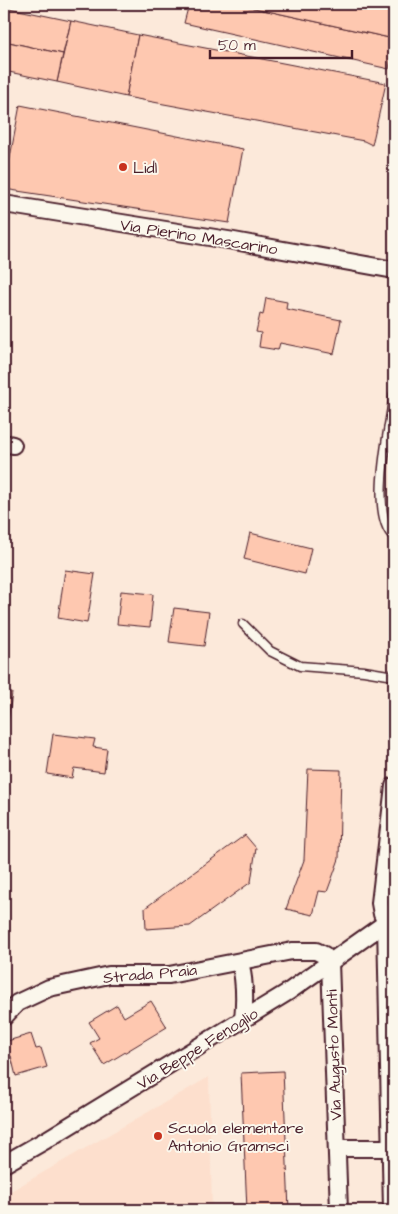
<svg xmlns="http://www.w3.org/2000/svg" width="398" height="1214" font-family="'Architects Daughter',sans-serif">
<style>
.built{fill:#fddfcd}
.building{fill:#fec8b0;stroke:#4a1f2b}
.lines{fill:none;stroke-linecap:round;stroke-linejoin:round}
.service-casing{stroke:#4a1f2b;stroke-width:11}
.minor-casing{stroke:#4a1f2b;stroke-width:20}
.service{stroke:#fbf7ec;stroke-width:8}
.minor{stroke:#fbf7ec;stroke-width:16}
.poi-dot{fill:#c8321e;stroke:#fbf7ec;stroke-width:2}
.labels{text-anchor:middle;stroke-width:4;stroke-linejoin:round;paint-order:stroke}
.poi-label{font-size:16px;fill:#4a1f2b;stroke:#fbf7ec;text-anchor:start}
.street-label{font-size:16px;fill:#4a1f2b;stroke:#fbf7ec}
</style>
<rect width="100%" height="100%" fill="#fce9da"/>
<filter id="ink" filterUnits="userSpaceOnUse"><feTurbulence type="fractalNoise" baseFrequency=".02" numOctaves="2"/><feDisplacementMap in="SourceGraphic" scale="10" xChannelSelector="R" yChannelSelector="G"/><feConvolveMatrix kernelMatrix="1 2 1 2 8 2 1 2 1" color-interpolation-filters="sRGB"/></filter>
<g filter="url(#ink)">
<path class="built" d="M209,1077L212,1210H4V1195Z"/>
<g class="building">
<path d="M53,4H79L78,9Z"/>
<path d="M189,4H236L394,39L389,69L184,23Z"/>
<path d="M236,4H394V39Z"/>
<path d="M4,7L71,21L63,54L4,41Z"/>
<path d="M71,21L138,35L126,97L57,82Z"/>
<path d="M138,35L386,83L372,145L364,141L126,97Z"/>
<path d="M4,41L63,54L57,82L4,71Z"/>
<path d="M20,105L243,149L229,223L4,189Z"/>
<path d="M266,298L287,302L286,309L341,320L334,354L280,343L278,350L259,347L261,333L256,332L260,314L263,315Z"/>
<path d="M250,533L311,548L305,574L244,559Z"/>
<path d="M65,570L95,574L87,623L58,618Z"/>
<path d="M121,591L153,594L150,627L117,624Z"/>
<path d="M174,608L209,612L204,646L169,642Z"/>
<path d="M4,691L12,693L4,750Z"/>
<path d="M53,734L95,739L93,747L107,749L104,772L74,768L72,778L47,774Z"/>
<path d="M308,769L341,770L339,859L327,892L319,891L313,915L286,909L304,860Z"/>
<path d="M245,835L256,848L251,882L190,926L146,929L145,908Z"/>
<path d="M151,1001L167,1027L104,1065L90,1043L99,1038L89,1022L117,1005L124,1017Z"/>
<path d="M31,1034L36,1049L41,1048L47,1067L16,1076L11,1056L4,1057V1042Z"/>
<path d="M283,1071L289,1210H247L241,1073Z"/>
</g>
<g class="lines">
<defs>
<g id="service">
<path d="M394,394C390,426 368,515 394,537"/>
<path d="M243,624L270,651L300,666L364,671L394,676"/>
</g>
<g id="minor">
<path d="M4,204L234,241L394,270"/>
<path d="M4,443L13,445"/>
<path d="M240,962C245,981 245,1000 243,1020"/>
<path d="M4,1017L17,1003L49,988L109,975H169L292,951H316L324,955L330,962L339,1210"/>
<path d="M337,1148H391"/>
<path d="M4,1164L46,1140L288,992L394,917"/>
<path d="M392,1210L386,923L382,914L380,903L394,786"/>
</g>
</defs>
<use href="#service" class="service-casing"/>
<use href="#minor" class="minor-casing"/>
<use href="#service" class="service"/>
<use href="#minor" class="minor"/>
</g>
</g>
<g class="poi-dot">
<circle cx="123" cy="167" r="5"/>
<circle cx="158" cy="1136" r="5"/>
</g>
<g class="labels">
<g class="poi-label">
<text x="133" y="173">Lidl</text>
<text x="168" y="1133">Scuola elementare<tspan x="168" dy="18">Antonio Gramsci</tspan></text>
</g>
<g class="street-label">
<text transform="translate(199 236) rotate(9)" y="6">Via Pierino Mascarino</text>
<text transform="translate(150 973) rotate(-5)" y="6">Strada Praia</text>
<text transform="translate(197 1048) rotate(-32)" y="6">Via Beppe Fenoglio</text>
<text transform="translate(333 1055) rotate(-92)" y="6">Via Augusto Monti</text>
</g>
</g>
<rect width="398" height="1214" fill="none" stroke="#fbf7ec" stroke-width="20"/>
<rect x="10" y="10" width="378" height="1194" fill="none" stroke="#4a1f2b" stroke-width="2" filter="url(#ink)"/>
<path d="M210 50v8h142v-8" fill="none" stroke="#4a1f2b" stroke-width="2.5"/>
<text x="218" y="50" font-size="15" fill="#4a1f2b" stroke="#fbf7ec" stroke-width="4" paint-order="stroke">50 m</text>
</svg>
